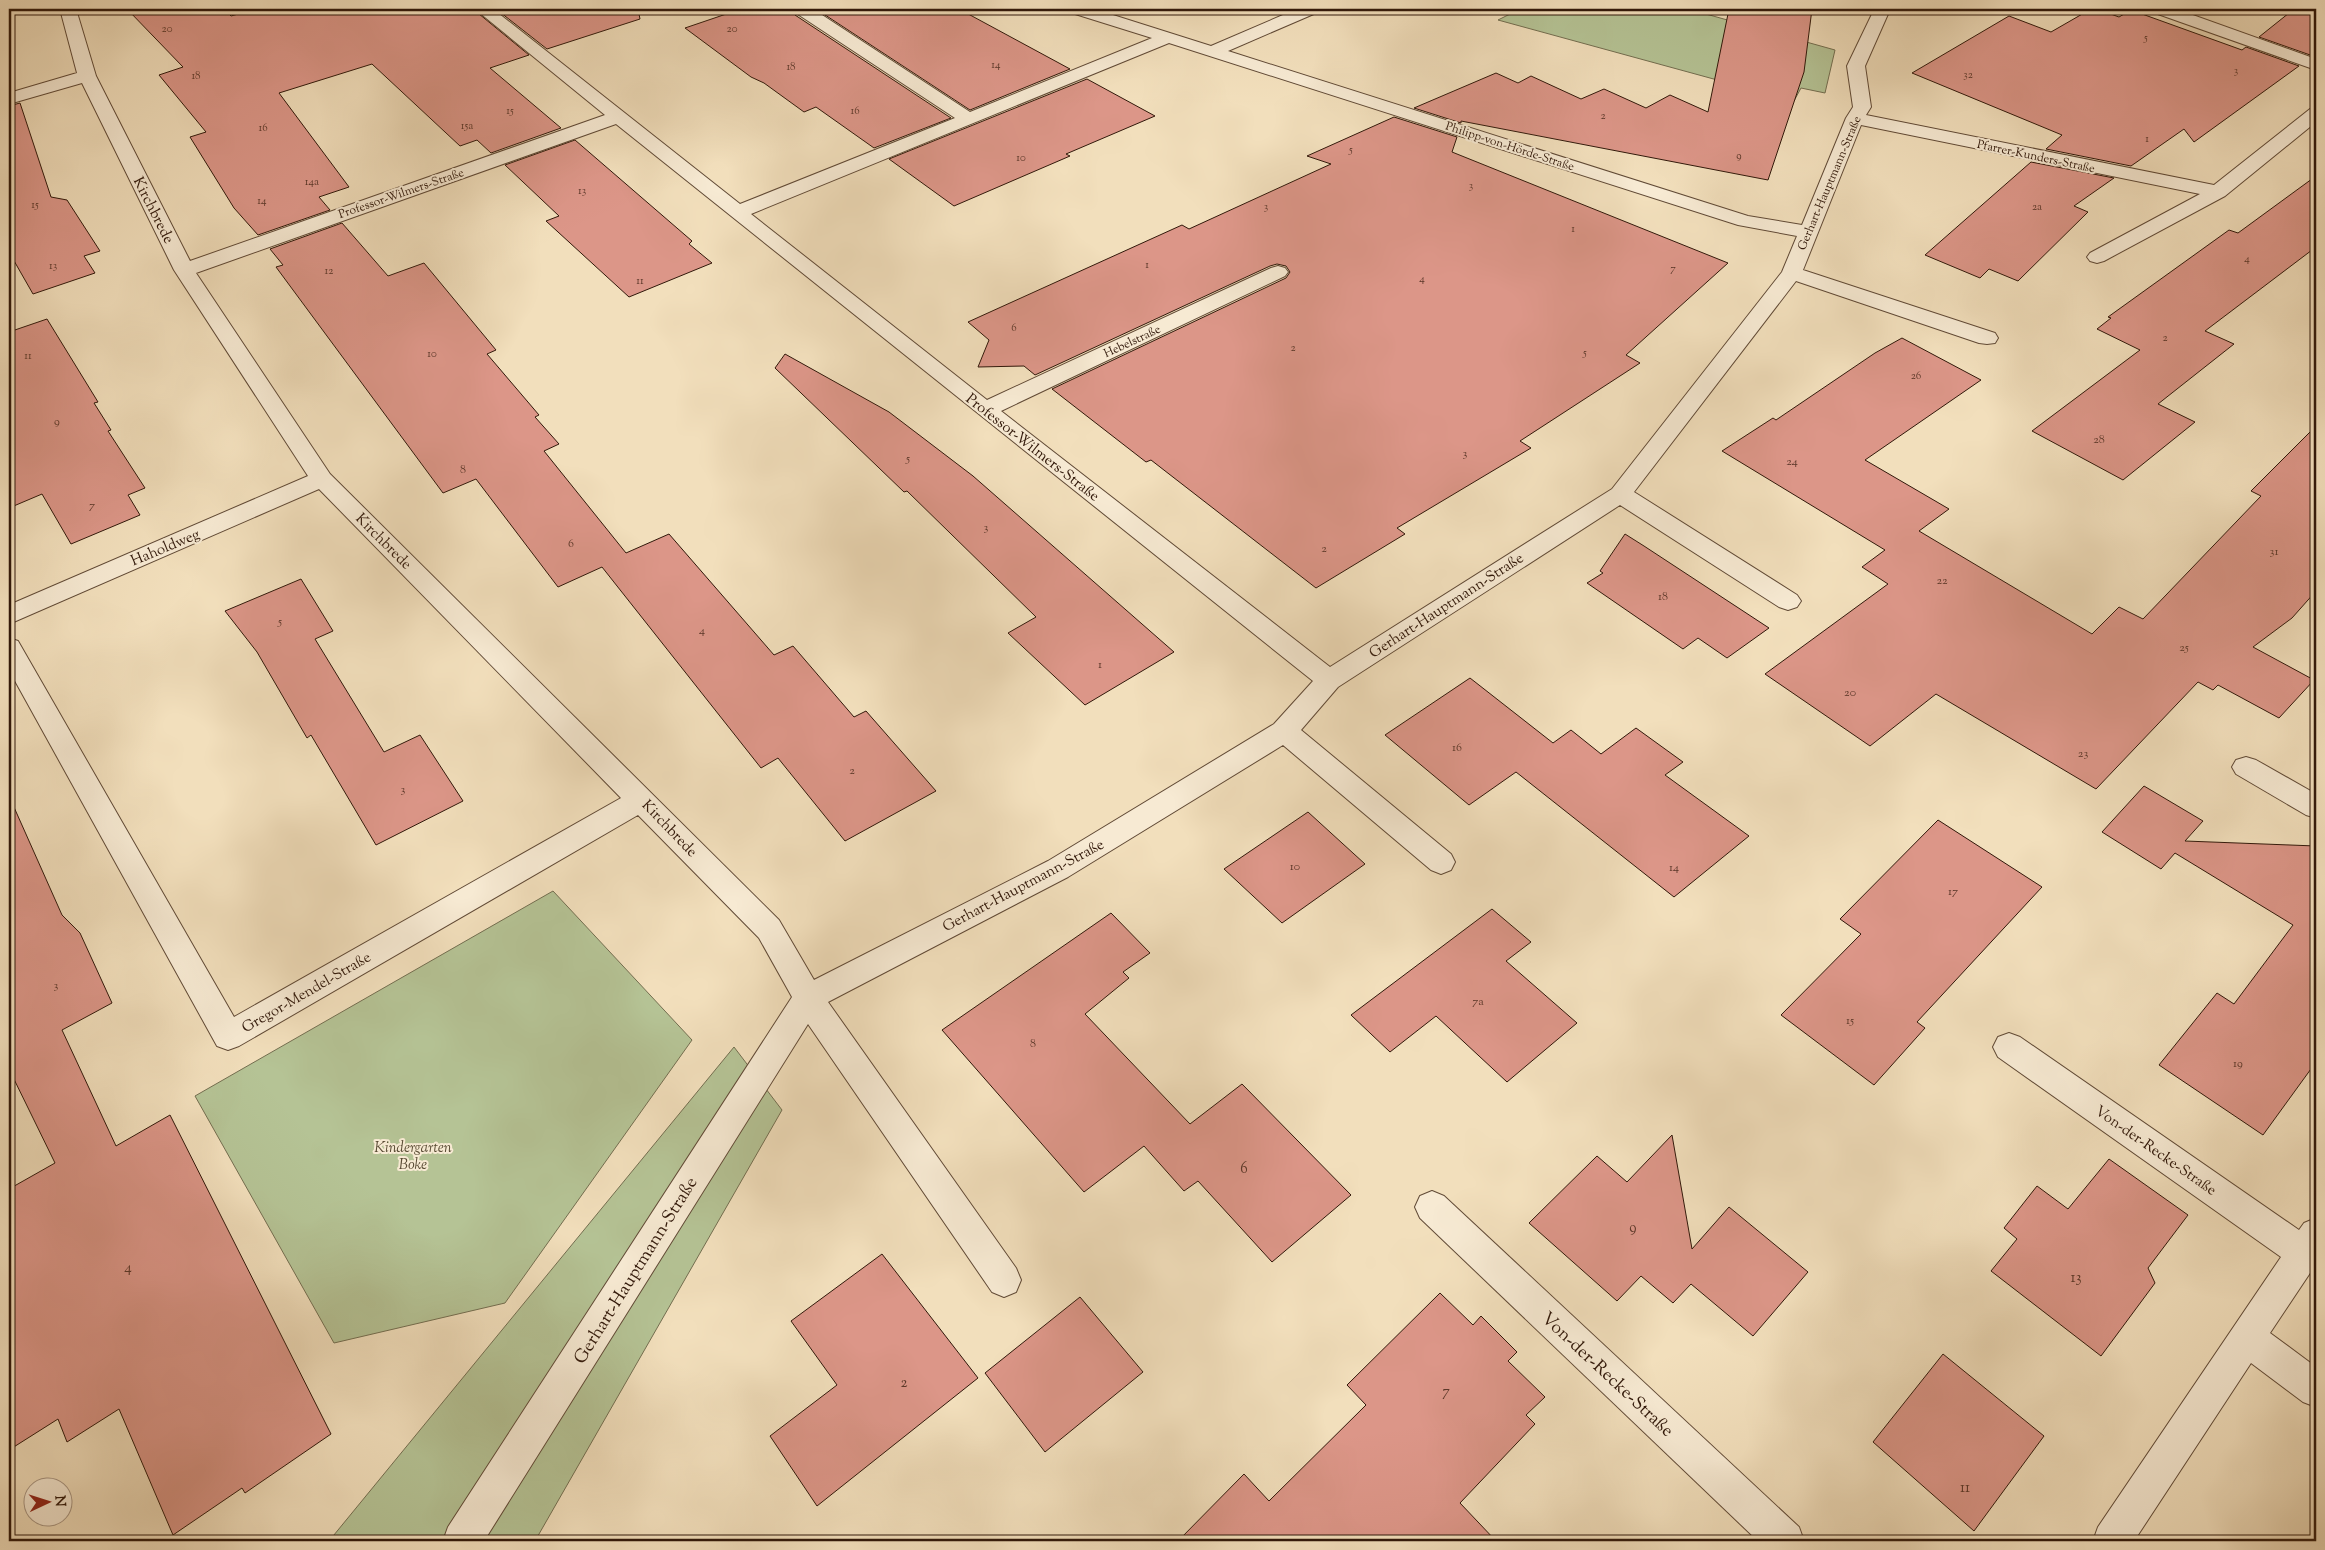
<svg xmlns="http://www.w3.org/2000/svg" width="2325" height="1550" font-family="'Sorts Mill Goudy',serif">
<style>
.green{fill:#b5c395;stroke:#736e50}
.building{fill:#dc9688;stroke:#31180a}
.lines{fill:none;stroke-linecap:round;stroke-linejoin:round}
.minor-casing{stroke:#614a36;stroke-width:2}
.minor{fill:#f7ead3;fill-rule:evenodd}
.labels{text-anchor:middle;stroke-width:4;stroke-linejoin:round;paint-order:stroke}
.far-number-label{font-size:11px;fill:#5c382a}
.far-street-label{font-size:12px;fill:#31180a;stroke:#f7ead3}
.number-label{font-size:12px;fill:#5c382a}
.street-label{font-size:15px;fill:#31180a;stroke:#f7ead3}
.park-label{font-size:15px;font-style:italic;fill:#594b34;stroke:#f7ead3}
.near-number-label{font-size:15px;fill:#5c382a}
.near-street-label{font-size:18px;fill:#31180a;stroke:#f7ead3}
</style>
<rect width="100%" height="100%" fill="#f2dfbc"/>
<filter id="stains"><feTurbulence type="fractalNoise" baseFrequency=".004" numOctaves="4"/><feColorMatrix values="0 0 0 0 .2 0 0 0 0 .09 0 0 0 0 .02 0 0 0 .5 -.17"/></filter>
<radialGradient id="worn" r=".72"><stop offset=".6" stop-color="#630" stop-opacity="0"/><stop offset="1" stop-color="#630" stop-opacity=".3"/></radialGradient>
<g class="green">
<path d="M1520,9H1688L1835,50L1825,93L1801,88L1794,101L1498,20Z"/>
<path d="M553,891L692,1040L505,1303L334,1343L195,1096Z"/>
<path d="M734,1047L782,1110L535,1541H329Z"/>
</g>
<g class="building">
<path d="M127,9H224L231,16L256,9H473L529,55L490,68L561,128L491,153L477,140L460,146L372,64L279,93L349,187L319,197L330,210L258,235L234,208L190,137L206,132L159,75L183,67Z"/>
<path d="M496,9H638L640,19L547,49Z"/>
<path d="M741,9H792L795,15L951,118L874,148L816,107L804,112L764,83L751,77L685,28Z"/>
<path d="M816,9H959L1070,69L970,110Z"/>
<path d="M1729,9H1812L1804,72L1768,180L1461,121V123L1414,108L1496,73L1518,83L1531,76L1581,99L1604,89L1646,108L1670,95L1708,112Z"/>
<path d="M2091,9H2097L2119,17L2131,10L2242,50L2246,47L2299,66L2194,142L2184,129L2131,166L2046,149L2062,135L1912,73L2009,16L2051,32Z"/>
<path d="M2294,9H2316V54L2313,56L2259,37Z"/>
<path d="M1087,79L1155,116L1066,154L1070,156L954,206L889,159Z"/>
<path d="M20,103L51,197L67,200L100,251L84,256L95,273L33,294L9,252V106Z"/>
<path d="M1394,117L1457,137L1452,152L1728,263L1626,355L1640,363L1520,441L1531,448L1397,528L1405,534L1316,588L1151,460L1146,462L1052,389L1286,278L1290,272L1286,266L1277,264L1270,266L1035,375L1024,366L978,367L989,340L968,322L1182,225L1189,229L1331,164L1307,156Z"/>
<path d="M575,140L692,241L689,244L712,263L629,297L546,221L559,216L505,165Z"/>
<path d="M2031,162L2114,178L2074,206L2088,212L2018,281L1989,269L1980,278L1925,255Z"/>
<path d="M2316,176V247L2205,331L2234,344L2158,404L2195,422L2123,480L2032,431L2140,350L2097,329L2111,318L2108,317L2229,230L2238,233Z"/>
<path d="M342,223L388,276L424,263L496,350L487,354L539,415L535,417L559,444L544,451L626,553L669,534L774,655L793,646L854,717L866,711L936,791L845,841L778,758L761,768L602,567L558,587L476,479L443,493L276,267L283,265L270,249Z"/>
<path d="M47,319L98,402L94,403L111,430L108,431L145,488L128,495L140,515L71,544L42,494L9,508V332Z"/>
<path d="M1902,338L1981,380L1865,460L1949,509L1919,531L2092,634L2119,607L2143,619L2261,496L2251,491L2316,426V591L2292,618L2253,647L2314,680L2279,718L2218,685L2213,690L2198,682L2096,789L1936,694L1870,746L1765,674L1888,584L1862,567L1885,550L1722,451L1773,418L1776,420L1875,353Z"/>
<path d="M785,354L889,412L973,476L1174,652L1085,705L1008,633L1036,617L907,491L904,492L775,368Z"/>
<path d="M1625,534L1644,546L1769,628L1727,658L1698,638L1683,649L1587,583L1603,573L1600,571Z"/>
<path d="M301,579L333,631L315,639L384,752L420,735L463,801L376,845L311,735L307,738L257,652L225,611Z"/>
<path d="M1470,678L1553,743L1571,730L1601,754L1636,728L1683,762L1665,775L1749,836L1674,897L1516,772L1469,805L1385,735Z"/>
<path d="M2144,786L2203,821L2185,841L2316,846V1062L2263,1135L2159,1065L2217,993L2234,1004L2293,925L2175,853L2161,869L2102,832Z"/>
<path d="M9,796L62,915L80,933L112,1003L62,1030L116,1146L170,1115L331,1434L245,1493L242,1488L173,1535L119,1409L67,1442L58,1419L9,1450V1189L55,1163L9,1069Z"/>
<path d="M1308,812L1365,864L1282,923L1224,869Z"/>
<path d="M1938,820L2042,887L1917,1022L1925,1028L1874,1085L1781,1015L1861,934L1840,919Z"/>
<path d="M1492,909L1531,942L1506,961L1577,1023L1507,1082L1436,1016L1390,1052L1351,1015Z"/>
<path d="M1111,913L1150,953L1123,972L1129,978L1085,1014L1190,1124L1242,1084L1351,1195L1272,1262L1198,1181L1184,1191L1144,1146L1084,1192L942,1030Z"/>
<path d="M1672,1135L1692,1249L1729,1207L1808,1272L1753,1336L1691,1284L1673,1303L1641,1276L1617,1301L1529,1223L1597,1156L1627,1182Z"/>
<path d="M2109,1159L2188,1215L2148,1268L2155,1283L2101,1356L1991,1271L2017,1239L2004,1228L2037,1186L2068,1209Z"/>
<path d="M882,1254L978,1378L817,1506L770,1436L837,1385L791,1321Z"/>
<path d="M1440,1293L1473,1325L1481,1316L1517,1352L1508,1361L1545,1397L1526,1415L1535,1424L1460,1503L1496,1541H1178L1244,1474L1269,1501L1366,1405L1347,1385Z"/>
<path d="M1080,1297L1143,1372L1045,1452L985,1373Z"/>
<path d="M1943,1354L2044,1436L1974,1531L1873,1442Z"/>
</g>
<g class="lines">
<defs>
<g id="minor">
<path d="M60,9H76L96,76L190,261L605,115L475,9H493L740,204L955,118L796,13L794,9H813L970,112L1152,38L1072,13L1070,9H1094L1211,46L1297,9H1318L1316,13L1228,51L1748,216L1802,225L1846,118L1853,107L1847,66L1872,14L1871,9H1887L1888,14L1865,66L1871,107L1866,115L2214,185L2310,109L2316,108V122L2225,196L2104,261L2097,263L2090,261L2087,257L2090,253L2200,194L1861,125L1803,270L1995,333L1998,338L1995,343L1987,344L1979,343L1796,281L1634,492L1797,595L1801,601L1797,607L1788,610L1779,607L1620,505L1338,687L1301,730L1451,854L1455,862L1451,870L1441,874L1431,870L1283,745L1068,877L828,1002L1016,1268L1021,1280L1016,1292L1004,1297L992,1292L808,1024L484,1541H443L448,1527L792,997L759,938L638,815L239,1046L228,1050L217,1046L9,670V638L18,641L234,1017L621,798L319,489L9,624V605L308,476L174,270L82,83L9,104V93L77,73ZM1169,43L1738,225L1797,236L1782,272L1612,489L1330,667L1001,411L1285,276L1288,272L1285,268L1278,266L1271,268L987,400L751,214ZM616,124L1313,681L1274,724L1048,861L814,980L779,920L330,474L196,273Z"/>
<path d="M2153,9H2176L2316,59V70L2155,13Z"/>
<path d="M2246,757L2256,760L2316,794V818L2306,815L2236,774L2232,767L2236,760Z"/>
<path d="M2009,1033L2020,1037L2299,1230L2304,1223L2316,1218V1264L2270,1333L2316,1367V1407L2303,1402L2251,1363L2134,1541H2093L2098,1527L2281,1257L1998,1057L1993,1047L1998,1037Z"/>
<path d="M1432,1191L1444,1196L1799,1527L1804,1541H1758L1420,1218L1415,1207L1420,1196Z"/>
</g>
</defs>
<use href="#minor" class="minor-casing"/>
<use href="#minor" class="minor"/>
</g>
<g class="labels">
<g class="far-number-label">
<text x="167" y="32">20</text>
<text x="732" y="32">20</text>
<text x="2146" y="41">5</text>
<text x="996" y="68">14</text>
<text x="791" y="70">18</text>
<text x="2236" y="74">3</text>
<text x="1968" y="78">32</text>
<text x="196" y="79">18</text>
<text x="510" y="114">15</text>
<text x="855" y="114">16</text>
<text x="1603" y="119">2</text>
<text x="467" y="129">15a</text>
<text x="263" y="131">16</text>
<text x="2147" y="142">1</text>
<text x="1351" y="153">5</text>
<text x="1739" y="159">9</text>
<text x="1021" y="161">10</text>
<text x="312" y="185">14a</text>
<text x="1471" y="189">3</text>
<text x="582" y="194">13</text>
<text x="262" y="204">14</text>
<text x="35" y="208">15</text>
<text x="1266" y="210">3</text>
<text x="2037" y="210">2a</text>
<text x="1573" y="232">1</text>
<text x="2247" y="262">4</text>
<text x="1147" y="268">1</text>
<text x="53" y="269">13</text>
<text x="1673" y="272">7</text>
<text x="329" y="274">12</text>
<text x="1422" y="282">4</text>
<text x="640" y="284">11</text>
<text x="1014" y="331">6</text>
<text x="2165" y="341">2</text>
<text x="1293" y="351">2</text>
<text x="1585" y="356">5</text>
<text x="432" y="357">10</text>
<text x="28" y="359">11</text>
<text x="1916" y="379">26</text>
</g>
<g class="far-street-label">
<text transform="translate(1510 146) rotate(18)" y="4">Philipp-von-Hörde-Straße</text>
<text transform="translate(2036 156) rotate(12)" y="4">Pfarrer-Kunders-Straße</text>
<text transform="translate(1829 183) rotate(-67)" y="4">Gerhart-Hauptmann-Straße</text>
<text transform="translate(401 193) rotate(-19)" y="4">Professor-Wilmers-Straße</text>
<text transform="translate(1132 341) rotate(-25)" y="4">Hebelstraße</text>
</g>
<g class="number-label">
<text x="57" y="425">9</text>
<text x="2099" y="443">28</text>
<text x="1465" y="457">3</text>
<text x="908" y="462">5</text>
<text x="1792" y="465">24</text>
<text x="463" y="473">8</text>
<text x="92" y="509">7</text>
<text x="986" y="531">3</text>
<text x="571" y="547">6</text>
<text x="1324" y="552">2</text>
<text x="2274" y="555">31</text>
<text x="1942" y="584">22</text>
<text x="1663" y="600">18</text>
<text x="280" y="625">5</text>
<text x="702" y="634">4</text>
<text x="2184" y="651">25</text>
<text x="1100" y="668">1</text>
<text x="1850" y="696">20</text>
<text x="1457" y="751">16</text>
<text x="2083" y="757">23</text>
<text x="852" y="774">2</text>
<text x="403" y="793">3</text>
<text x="1295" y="870">10</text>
<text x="1674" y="871">14</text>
<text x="1953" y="895">17</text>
<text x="56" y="989">3</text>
<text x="1478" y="1005">7a</text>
<text x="1850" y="1024">15</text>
<text x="1033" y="1047">8</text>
<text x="2238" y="1067">19</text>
</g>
<g class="street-label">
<text transform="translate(154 210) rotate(63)" y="5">Kirchbrede</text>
<text transform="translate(1033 447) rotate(38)" y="5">Professor-Wilmers-Straße</text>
<text transform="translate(384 541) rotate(45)" y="5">Kirchbrede</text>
<text transform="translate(165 547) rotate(-23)" y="5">Haholdweg</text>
<text transform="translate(1446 605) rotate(-33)" y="5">Gerhart-Hauptmann-Straße</text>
<text transform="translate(670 828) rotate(46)" y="5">Kirchbrede</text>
<text transform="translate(1023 885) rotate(-28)" y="5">Gerhart-Hauptmann-Straße</text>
<text transform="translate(306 992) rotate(-30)" y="5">Gregor-Mendel-Straße</text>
<text transform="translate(2156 1150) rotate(35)" y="5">Von-der-Recke-Straße</text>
</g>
<g class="park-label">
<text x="413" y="1152">Kindergarten<tspan x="413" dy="17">Boke</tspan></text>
</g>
<g class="near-number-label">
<text x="1244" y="1173">6</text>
<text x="1633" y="1232">9</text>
<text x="128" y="1272">4</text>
<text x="2076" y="1282">13</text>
<text x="904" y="1387">2</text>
<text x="1446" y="1396">7</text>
<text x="1965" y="1492">11</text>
</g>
<g class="near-street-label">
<text transform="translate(635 1270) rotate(-58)" y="6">Gerhart-Hauptmann-Straße</text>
<text transform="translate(1608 1374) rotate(43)" y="6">Von-der-Recke-Straße</text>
</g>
</g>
<rect width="2325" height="1550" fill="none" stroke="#f2dfbc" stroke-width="30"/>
<rect x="10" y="10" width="2305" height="1530" fill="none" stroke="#31180a" stroke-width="2.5"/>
<rect x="15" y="15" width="2295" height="1520" fill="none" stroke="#31180a"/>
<g transform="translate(48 1502) rotate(86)"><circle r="24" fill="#f7ead3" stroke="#a89683"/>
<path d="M0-4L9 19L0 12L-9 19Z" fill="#8f2418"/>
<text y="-8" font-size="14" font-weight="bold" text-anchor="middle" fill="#31180a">N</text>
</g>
<rect width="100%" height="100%" filter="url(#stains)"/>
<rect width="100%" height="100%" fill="url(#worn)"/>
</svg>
